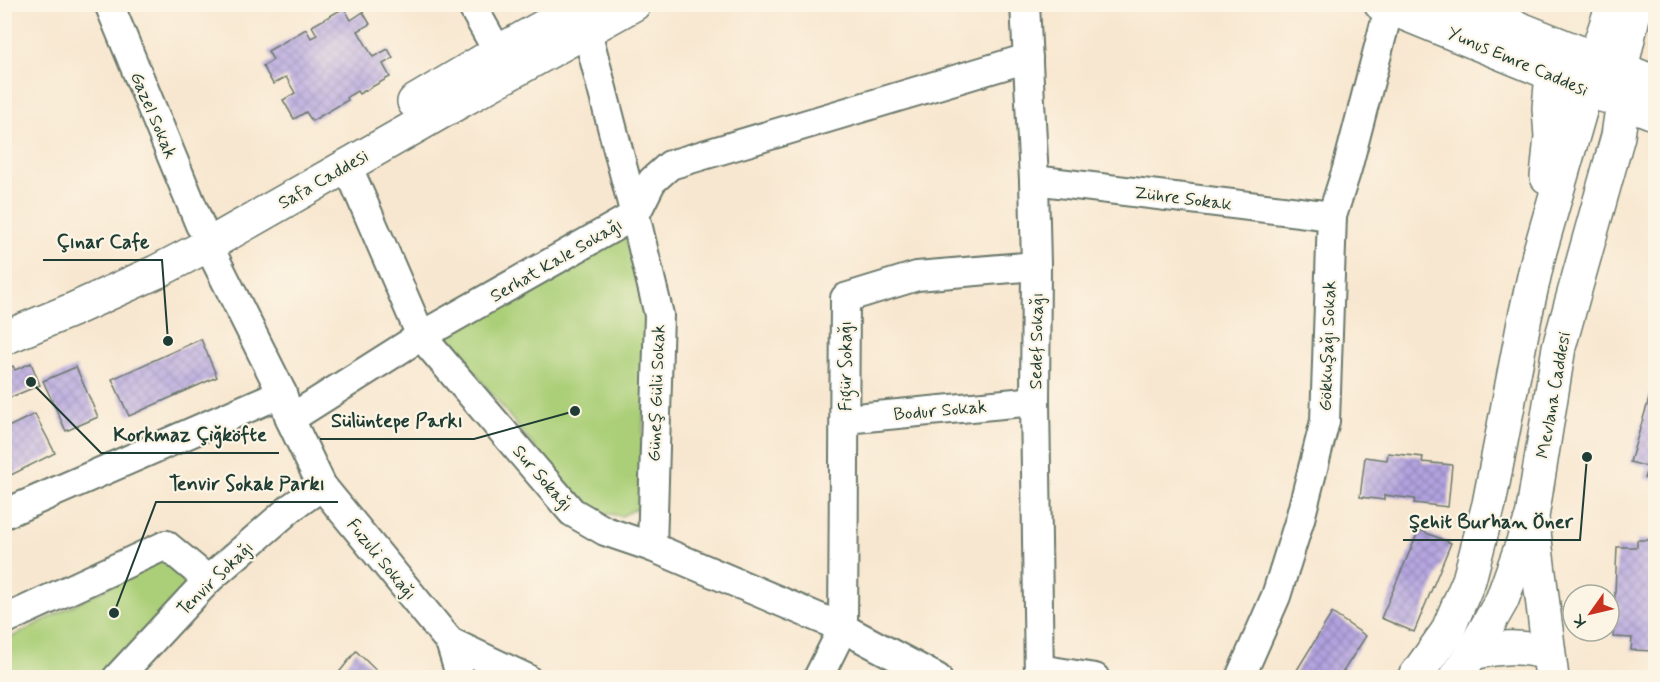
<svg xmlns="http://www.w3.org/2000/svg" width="1660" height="682" font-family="Mynerve,sans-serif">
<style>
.green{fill:#abcf78;stroke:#658656;stroke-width:1.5}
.building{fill:url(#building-cross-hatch)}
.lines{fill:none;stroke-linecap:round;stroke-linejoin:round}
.minor-casing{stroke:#6b786b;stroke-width:32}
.tertiary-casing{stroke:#6b786b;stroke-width:36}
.primary-casing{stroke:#6b786b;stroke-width:36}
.minor{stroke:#fff;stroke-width:28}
.tertiary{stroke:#fff;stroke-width:33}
.primary{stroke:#fff;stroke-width:33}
.labels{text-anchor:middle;stroke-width:4.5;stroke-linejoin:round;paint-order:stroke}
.street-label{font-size:18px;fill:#1f3d34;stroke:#fcf5e5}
.leader{fill:none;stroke:#1f3d34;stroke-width:2}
.callout-dot{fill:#1f3d34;stroke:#fcf5e5;stroke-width:2}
.callout-label{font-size:20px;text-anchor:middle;font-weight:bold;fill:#1f3d34;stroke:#fcf5e5;stroke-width:4.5;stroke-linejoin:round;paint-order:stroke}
</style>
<defs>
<pattern id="building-cross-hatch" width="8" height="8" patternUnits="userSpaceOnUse" patternTransform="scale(1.5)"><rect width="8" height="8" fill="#b2a2e0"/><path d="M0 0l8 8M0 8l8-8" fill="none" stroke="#9085b6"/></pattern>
</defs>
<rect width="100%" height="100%" fill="#fcf5e5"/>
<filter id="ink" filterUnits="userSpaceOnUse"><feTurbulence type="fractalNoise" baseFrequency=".0167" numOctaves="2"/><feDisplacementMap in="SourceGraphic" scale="12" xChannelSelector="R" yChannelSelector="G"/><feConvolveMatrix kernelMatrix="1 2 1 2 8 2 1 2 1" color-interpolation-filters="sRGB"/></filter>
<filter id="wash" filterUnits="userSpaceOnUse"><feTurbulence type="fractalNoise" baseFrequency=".008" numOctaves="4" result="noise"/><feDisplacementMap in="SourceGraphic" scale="24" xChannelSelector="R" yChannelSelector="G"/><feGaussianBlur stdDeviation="1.35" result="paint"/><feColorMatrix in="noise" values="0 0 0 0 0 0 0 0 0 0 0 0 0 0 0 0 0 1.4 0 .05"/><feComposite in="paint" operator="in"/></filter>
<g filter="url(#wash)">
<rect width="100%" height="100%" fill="#f8e7d0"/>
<g class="green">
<path d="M624,230L649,323L638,508L622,516L603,513L580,497L550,467L449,340V331Z"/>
<path d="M163,559L193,591L99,677H5L4,641Z"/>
</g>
<g id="blocks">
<g class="building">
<path d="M953,4H1000L1001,7L953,8Z"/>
<path d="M344,8L351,20L363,12L370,24L358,31L373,57L388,49L393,58L383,64L390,77L359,94L357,91L347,97L348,100L312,121L306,112L294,119L283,100L295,93L286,77L273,84L263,66L273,60L268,51L306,29L311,38L317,35L312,26Z"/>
<path d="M201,339L217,377L129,416L112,379Z"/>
<path d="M31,363L40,385L4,400V370L13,366L15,370Z"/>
<path d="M76,367L98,417L66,431L43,381Z"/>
<path d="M1655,379L1656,380V482L1644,478L1648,467L1630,462Z"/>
<path d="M35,414L55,453L7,477L4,472V429Z"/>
<path d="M1388,453L1423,457L1422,462L1452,465L1448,507L1414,503L1415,499L1384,495V500L1360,497L1365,457L1387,460Z"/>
<path d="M1419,530L1451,543L1414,632L1381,618Z"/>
<path d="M1637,540H1656V651L1631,650L1632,638L1613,637L1617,547H1637Z"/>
<path d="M1332,613L1366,636L1339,678H1292Z"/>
<path d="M356,651L384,678H340L337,675Z"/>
</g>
</g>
</g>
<g filter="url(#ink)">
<use href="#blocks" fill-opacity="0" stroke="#6b786b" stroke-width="1.5"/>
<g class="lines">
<defs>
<g id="minor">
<path d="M109,4L200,225"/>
<path d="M471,4L498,52"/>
<path d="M1025,4L1034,180L1036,266L1035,401L1039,678"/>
<path d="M587,31L635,215L659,315L652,547"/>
<path d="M347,165L421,336L572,512L605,531L652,547L843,628L937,678"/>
<path d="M1034,180L1332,216"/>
<path d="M208,245L282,393L290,419L322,486L450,642L458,668L457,678"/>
<path d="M290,419L421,336L635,215L652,181L670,165L1028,58"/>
<path d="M845,419L1035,401"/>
<path d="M4,514L282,393"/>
<path d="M4,620L166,545L208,580"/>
<path d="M450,642L526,678"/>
<path d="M1039,669L1095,678"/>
<path d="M117,678L208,580L292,507L322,486"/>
<path d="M818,678L843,628L845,298L917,276L1036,266"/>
<path d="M1240,678L1276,596L1300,519L1325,421L1332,216L1347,169L1389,8"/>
</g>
<g id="tertiary">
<path d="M1533,524L1552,678"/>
<path d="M1472,653C1502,647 1517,645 1548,653"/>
<path d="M1414,678L1447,632L1469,580L1489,504L1525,317L1539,254"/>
<path d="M1455,678L1472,653L1502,600L1532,517L1559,347L1618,136L1623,101"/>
</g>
<g id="primary">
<path d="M1381,4L1552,74L1587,91L1623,101L1656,114"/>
<path d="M1458,4L1656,83"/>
<path d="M1622,91L1621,69L1636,4"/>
<path d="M414,102L498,52L584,4"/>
<path d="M1547,177L1551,137L1549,108L1552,74"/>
<path d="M1539,254L1595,59L1613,4"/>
<path d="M4,338L72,310L156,272L208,245L450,107L634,4"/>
</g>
</defs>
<use href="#minor" class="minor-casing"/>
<use href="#tertiary" class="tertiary-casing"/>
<use href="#primary" class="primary-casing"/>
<use href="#minor" class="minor"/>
<use href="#tertiary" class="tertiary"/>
<use href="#primary" class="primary"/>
</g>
</g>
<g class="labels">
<g class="street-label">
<text transform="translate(1518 61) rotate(23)" y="6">Yunus Emre Caddesi</text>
<text transform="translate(154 115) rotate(67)" y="6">Gazel Sokak</text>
<text transform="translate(323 179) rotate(-30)" y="6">Safa Caddesi</text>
<text transform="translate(1183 198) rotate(7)" y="6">Zühre Sokak</text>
<text transform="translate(556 260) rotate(-30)" y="6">Serhat Kale Sokağı</text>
<text transform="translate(1036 341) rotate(-89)" y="6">Sedef Sokağı</text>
<text transform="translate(1327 346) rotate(-88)" y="6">Gökkuşağı Sokak</text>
<text transform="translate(845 366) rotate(-90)" y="6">Figür Sokağı</text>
<text transform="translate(656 393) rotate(-88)" y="6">Güneş Gülü Sokak</text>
<text transform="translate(1553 395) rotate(-80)" y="6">Mevlana Caddesi</text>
<text transform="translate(940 410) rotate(-5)" y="6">Bodur Sokak</text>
<text transform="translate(543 478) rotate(49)" y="6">Sur Sokağı</text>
<text transform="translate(382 559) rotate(51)" y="6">Fuzuli Sokağı</text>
<text transform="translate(215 578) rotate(-44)" y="6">Tenvir Sokağı</text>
</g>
</g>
<path class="leader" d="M168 341L162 260H43M575 411L474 439H320M31 382L101 453H279M114 613L156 502H338M1587 457L1580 540H1403"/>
<g class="callout-dot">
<circle cx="168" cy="341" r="6"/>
<circle cx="575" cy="411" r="6"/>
<circle cx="31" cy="382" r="6"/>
<circle cx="114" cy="613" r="6"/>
<circle cx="1587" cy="457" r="6"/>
</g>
<g class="callout-label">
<text x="103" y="248">Çınar Cafe</text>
<text x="397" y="427">Sülüntepe Parkı</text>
<text x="190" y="441">Korkmaz Çiğköfte</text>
<text x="247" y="490">Tenvir Sokak Parkı</text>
<text x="1491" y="528">Şehit Burhan Öner</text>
</g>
<rect width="1660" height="682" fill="none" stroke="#fcf5e5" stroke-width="24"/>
<g transform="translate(1591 613) rotate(236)"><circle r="28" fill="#fcf5e5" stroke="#a4ab9e" stroke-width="1.5"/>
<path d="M0-4.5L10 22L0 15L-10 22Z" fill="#c8321e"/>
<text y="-9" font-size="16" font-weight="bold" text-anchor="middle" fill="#1f3d34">K</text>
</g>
</svg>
